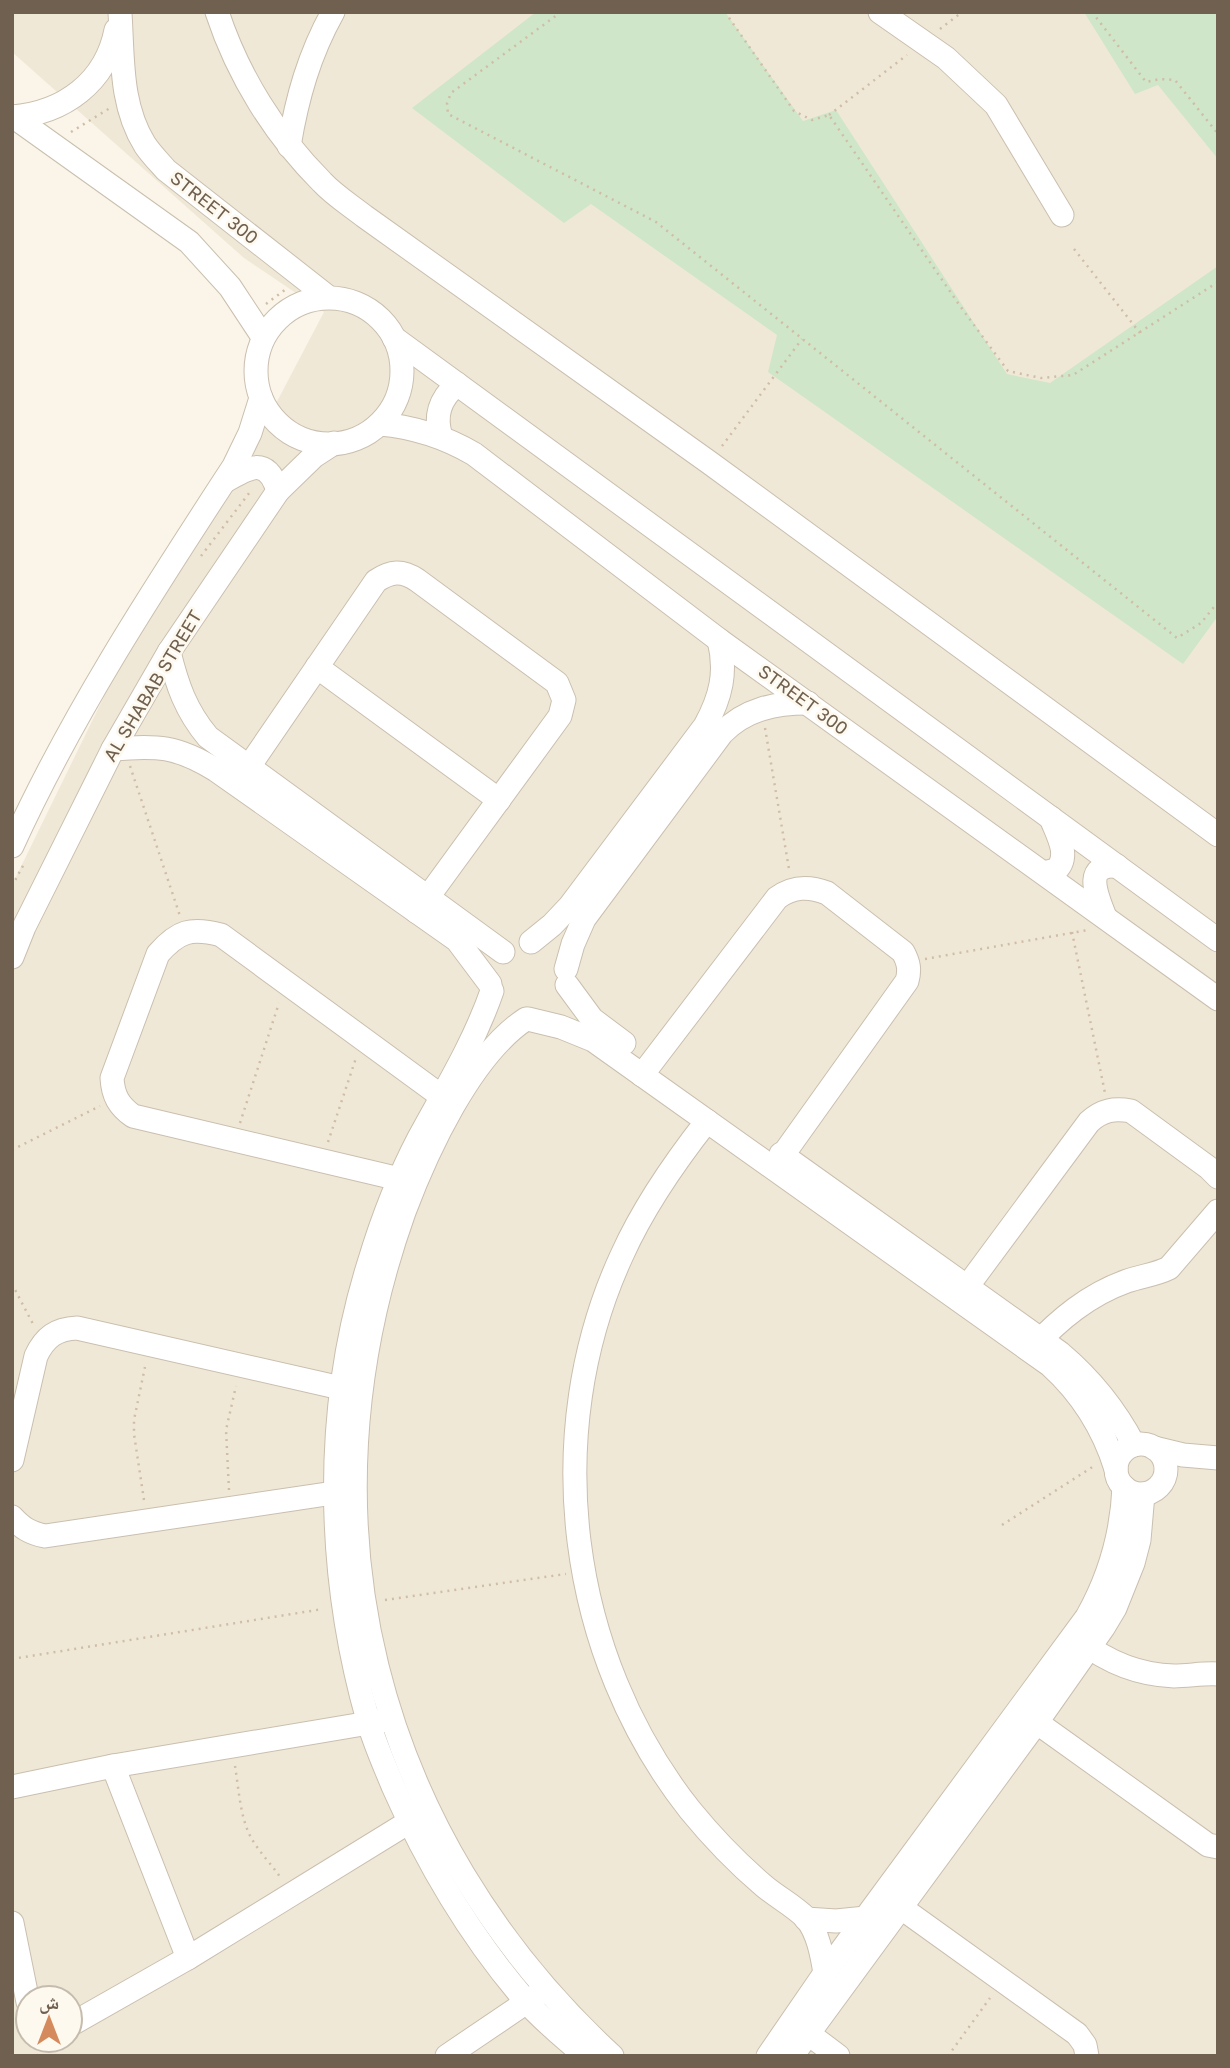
<svg xmlns="http://www.w3.org/2000/svg" width="1230" height="2068" font-family="'Golos Text','Noto Naskh Arabic',sans-serif">
<style>
.residential{fill:#f0e8d7;fill-rule:evenodd}
.green{fill:#cfe6c8}
.lines{fill:none;stroke-linecap:round;stroke-linejoin:round}
.minor-casing{stroke:#cabfaf;stroke-width:25}
.path{stroke:#d0bda6;stroke-width:2.5;stroke-dasharray:2 5;stroke-linecap:butt}
.minor{stroke:#fff;stroke-width:23}
.labels{text-anchor:middle;stroke-width:5;stroke-linejoin:round;paint-order:stroke}
.street-label{font-size:18px;fill:#70604f;stroke:#fdf9ee}
</style>
<rect width="100%" height="100%" fill="#faf5e8"/>
<path class="residential" d="M12,12H1218V2056H12V885L118,668L232,487L324,312L244,258L12,52ZM28,1998H70V2040H28Z"/>
<g class="green">
<path d="M536,12H725L803,121L836,110L1007,374L1050,383L1218,266V616L1183,664L768,372L777,335L591,204L564,223L412,108Z"/>
<path d="M1084,12H1218V159L1158,85L1135,94Z"/>
</g>
<g class="lines">
<defs>
<g id="minor">
<path d="M217,12C238,76 275,135 322,182C334,195 350,205 364,216L710,463L1218,835"/>
<path d="M880,12L946,58L996,105L1062,215"/>
<path d="M120,13C123,59 120,105 145,145C151,154 159,162 166,170L328,297"/>
<path d="M12,117C64,113 106,82 116,30"/>
<path d="M14,117L189,242L230,287L263,337"/>
<path d="M289,146C297,98 309,55 333,12"/>
<circle cx="329" cy="371" r="73"/>
<path d="M394,338L1218,940"/>
<path d="M380,424C414,427 445,437 474,454L719,640L1218,999"/>
<path d="M441,437C434,415 440,399 457,384"/>
<path d="M225,481C249,467 267,456 278,491"/>
<path d="M169,652C177,685 186,711 208,737L503,952"/>
<path d="M317,667L499,800"/>
<path d="M113,749C157,745 177,746 216,770L457,940L490,984"/>
<path d="M237,784L376,581C391,571 402,570 417,580L557,683L564,700L560,716L417,912"/>
<path d="M12,846C73,712 154,589 234,466L250,433L261,398"/>
<path d="M1044,873L1056,870C1071,856 1057,834 1051,818"/>
<path d="M1105,917C1098,898 1081,864 1117,866"/>
<path d="M531,942L552,925L570,906L705,726C721,697 727,672 719,640"/>
<path d="M12,957L24,927L113,749L169,652L278,491L314,456L334,443"/>
<path d="M566,969L573,944L584,919L722,733C746,709 775,703 808,703"/>
<path d="M567,985L592,1019L624,1043"/>
<path d="M492,991C474,1043 445,1090 419,1138C398,1178 382,1220 369,1263C323,1410 326,1573 368,1720C374,1742 384,1764 393,1786C427,1863 470,1936 525,2000C542,2020 565,2038 585,2056"/>
<path d="M526,1019C471,1055 427,1151 404,1212C294,1520 373,1835 612,2056"/>
<path d="M528,1019L561,1027L593,1040L1050,1365C1082,1394 1103,1427 1116,1469"/>
<path d="M642,1075L777,898C793,886 809,886 827,893L903,952C909,963 910,970 907,981L775,1166"/>
<path d="M707,1121C674,1163 644,1206 622,1255C539,1434 568,1656 690,1810C712,1837 737,1863 764,1886C777,1897 794,1906 806,1918C818,1932 822,1955 825,1973"/>
<path d="M781,1154L1060,1353C1092,1380 1115,1409 1134,1445"/>
<path d="M412,1182L133,1116C119,1106 113,1096 112,1078L158,954C178,931 191,927 221,935L452,1104"/>
<path d="M958,1299L1089,1122C1102,1110 1114,1108 1131,1111L1209,1168L1218,1177"/>
<path d="M1032,1348C1060,1319 1088,1295 1127,1281C1141,1276 1155,1275 1169,1268L1218,1211"/>
<circle cx="1141" cy="1469" r="25"/>
<path d="M1154,1448L1183,1455L1218,1458"/>
<path d="M12,1460L36,1356C45,1337 56,1329 77,1328L354,1391"/>
<path d="M12,1517C22,1528 30,1533 45,1536L347,1491"/>
<path d="M1079,1640C1106,1661 1139,1675 1174,1676C1189,1676 1203,1673 1218,1674"/>
<path d="M1025,1714L1208,1845L1218,1847"/>
<path d="M113,1766L188,1958"/>
<path d="M12,1787L113,1766L381,1721"/>
<path d="M889,1899L1077,2034L1085,2045L1087,2056"/>
<path d="M806,1919L836,1921L866,1918"/>
<path d="M12,1923L28,2002"/>
<path d="M70,2025L188,1958L422,1814"/>
<path d="M797,2025L838,2056"/>
<path d="M447,2056L537,1995"/>
<path d="M768,2056L825,1973L1087,1617C1110,1576 1122,1535 1124,1487"/>
<path d="M792,2056L1037,1722L1103,1628L1115,1608L1133,1563L1139,1540L1143,1494"/>
</g>
</defs>
<use href="#minor" class="minor-casing"/>
<g class="path">
<path d="M561,12L451,93L447,103L448,114L656,222L1177,638L1201,623L1218,602"/>
<path d="M725,12L794,111L812,120L829,115L960,306L1008,371L1041,378L1073,375L1218,282"/>
<path d="M1092,12L1146,82L1160,79L1175,80L1218,134"/>
<path d="M940,29L962,12"/>
<path d="M829,115L907,55"/>
<path d="M71,132L110,108"/>
<path d="M1074,249L1140,333"/>
<path d="M266,304L286,289"/>
<path d="M722,446L802,339"/>
<path d="M201,556L250,492"/>
<path d="M765,728L789,869"/>
<path d="M130,766L180,916"/>
<path d="M12,886L25,862"/>
<path d="M1072,932L1105,1093"/>
<path d="M925,959L1088,930"/>
<path d="M240,1123L279,1003"/>
<path d="M328,1142L356,1058"/>
<path d="M12,1150L100,1106"/>
<path d="M12,1284L33,1324"/>
<path d="M229,1490L226,1430L236,1386"/>
<path d="M144,1500L134,1434V1420L146,1362"/>
<path d="M1002,1525L1094,1466"/>
<path d="M385,1600L566,1574"/>
<path d="M12,1659L323,1609"/>
<path d="M235,1766C239,1790 240,1820 253,1841C261,1854 272,1865 280,1877"/>
<path d="M38,2056L43,2040"/>
<path d="M948,2056L990,1998"/>
</g>
<use href="#minor" class="minor"/>
</g>
<g class="labels">
<g class="street-label">
<text transform="translate(214 208) rotate(38)" y="6">STREET 300</text>
<text transform="translate(153 686) rotate(-59)" y="6">AL SHABAB STREET</text>
<text transform="translate(803 700) rotate(36)" y="6">STREET 300</text>
</g>
</g>
<rect width="1230" height="2068" fill="none" stroke="#70604f" stroke-width="28"/>
<g transform="translate(49 2019)"><circle r="33" fill="#fdf9ee" stroke="#c5bcae" stroke-width="2"/>
<path d="M0-5L12 26L0 18L-12 26Z" fill="#d48a5c"/>
<text y="-10" font-size="19" font-weight="bold" text-anchor="middle" fill="#70604f">ش</text>
</g>
</svg>
